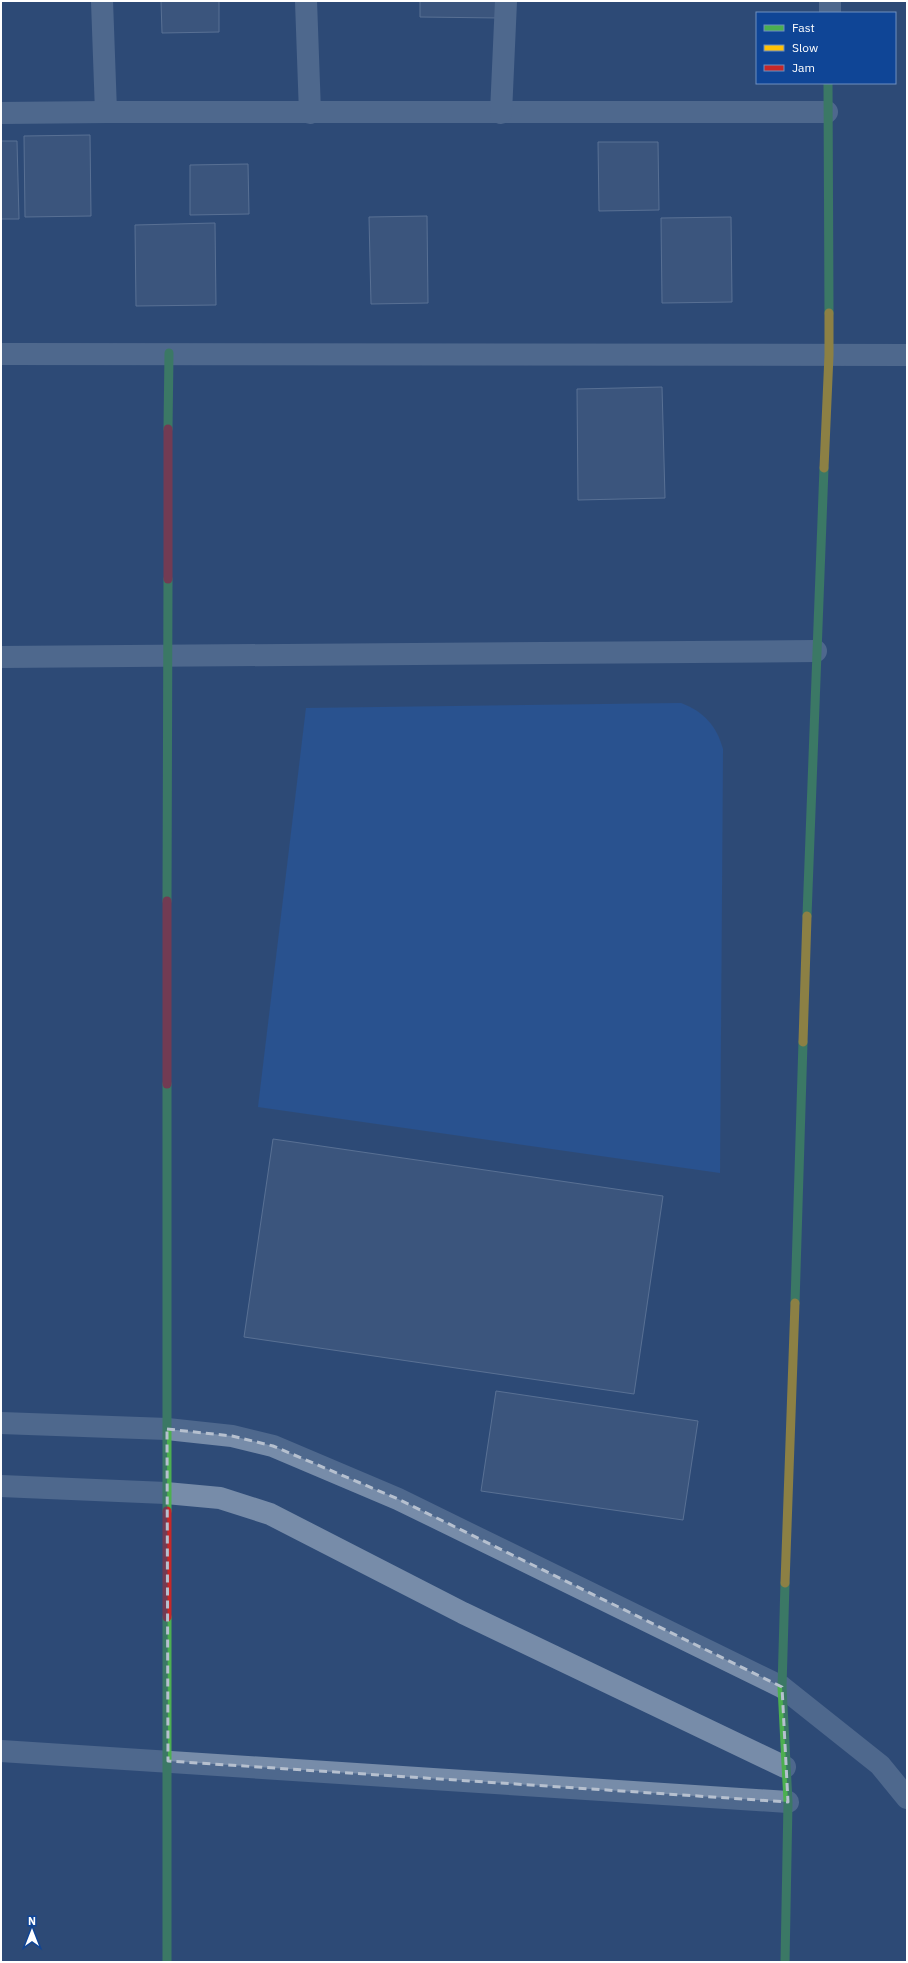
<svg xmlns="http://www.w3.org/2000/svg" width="908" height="1963" font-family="'IBM Plex Sans',sans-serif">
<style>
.green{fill:#245bad}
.building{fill:#4c6386;stroke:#8c9db7}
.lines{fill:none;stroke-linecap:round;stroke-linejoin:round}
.street{stroke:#778ca9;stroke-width:22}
.fast{stroke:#4caf50;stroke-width:9}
.slow{stroke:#ffc107;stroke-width:9}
.jam{stroke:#c62828;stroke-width:9}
.marked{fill:none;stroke:#b6c0cf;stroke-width:3;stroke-dasharray:8 5;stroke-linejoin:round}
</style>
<rect width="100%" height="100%" fill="#2e4b77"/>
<path class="green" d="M681,703C704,712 716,725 723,749L720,1173L258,1107L306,708Z"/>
<g class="building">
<path d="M161,1H219V32L162,33Z"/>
<path d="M420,1H501V18L420,17Z"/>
<path d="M90,135L91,216L25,217L24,136Z"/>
<path d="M1,141H17L19,219H1Z"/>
<path d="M598,142H658L659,210L599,211Z"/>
<path d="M248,164L249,214L190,215V165Z"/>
<path d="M427,216L428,303L371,304L369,217Z"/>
<path d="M731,217L732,302L662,303L661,218Z"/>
<path d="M215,223L216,305L136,306L135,225Z"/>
<path d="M662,387L665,498L578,500L577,389Z"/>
<path d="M273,1139L663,1196L634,1394L244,1337Z"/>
<path d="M496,1391L698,1421L683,1520L481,1491Z"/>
</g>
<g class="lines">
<g class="street">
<path d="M102,1L106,112"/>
<path d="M306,1L310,113"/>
<path d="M830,13V1"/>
<path d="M1,113L106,112H827"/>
<path d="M501,113L506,1"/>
<path d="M1,354L907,355"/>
<path d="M1,657L816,651"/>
<path d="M1,1423L167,1429L232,1436L273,1446L398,1499L782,1687L880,1765L907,1798"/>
<path d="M1,1486L166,1493L220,1498L270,1514L463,1613L785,1767"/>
<path d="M1,1751L788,1802"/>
</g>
<g class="fast">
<path d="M828,83L829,313"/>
<path d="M168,429L169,353"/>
<path d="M167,901L168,579"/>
<path d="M807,916L824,468"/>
<path d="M167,1084V1511"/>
<path d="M795,1303L803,1042"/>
<path d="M167,1617V1962"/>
<path d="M785,1962L788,1802L782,1687L785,1583"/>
</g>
<g class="slow">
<path d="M824,468L829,355V313"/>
<path d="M803,1042L807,916"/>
<path d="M785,1583L795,1303"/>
</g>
<g class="jam">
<path d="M168,579V429"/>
<path d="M167,901V1084"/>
<path d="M167,1511V1617"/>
</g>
</g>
<path d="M0 0H908V1963H0ZM167,1429L232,1436L273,1446L398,1499L782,1687L788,1802L168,1761Z" fill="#2e4b77" fill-opacity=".55" fill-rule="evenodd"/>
<path class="marked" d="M167,1429L232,1436L273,1446L398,1499L782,1687L788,1802L168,1761Z"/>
<rect width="908" height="1963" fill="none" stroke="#ffffff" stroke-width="4"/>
<rect x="756" y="12" width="140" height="72" fill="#0f4596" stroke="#6f8fc0"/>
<rect x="764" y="25" width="20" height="6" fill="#4caf50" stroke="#6f8fc0"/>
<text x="792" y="32" font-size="12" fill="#ffffff">Fast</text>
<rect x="764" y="45" width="20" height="6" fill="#ffc107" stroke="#6f8fc0"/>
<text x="792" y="52" font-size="12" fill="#ffffff">Slow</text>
<rect x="764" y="65" width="20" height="6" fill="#c62828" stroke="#6f8fc0"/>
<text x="792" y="72" font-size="12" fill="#ffffff">Jam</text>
<g transform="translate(32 1931)" stroke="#0f4596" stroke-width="3" paint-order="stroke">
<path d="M0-3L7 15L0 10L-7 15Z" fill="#ffffff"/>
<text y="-6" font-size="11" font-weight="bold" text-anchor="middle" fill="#ffffff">N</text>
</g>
</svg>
